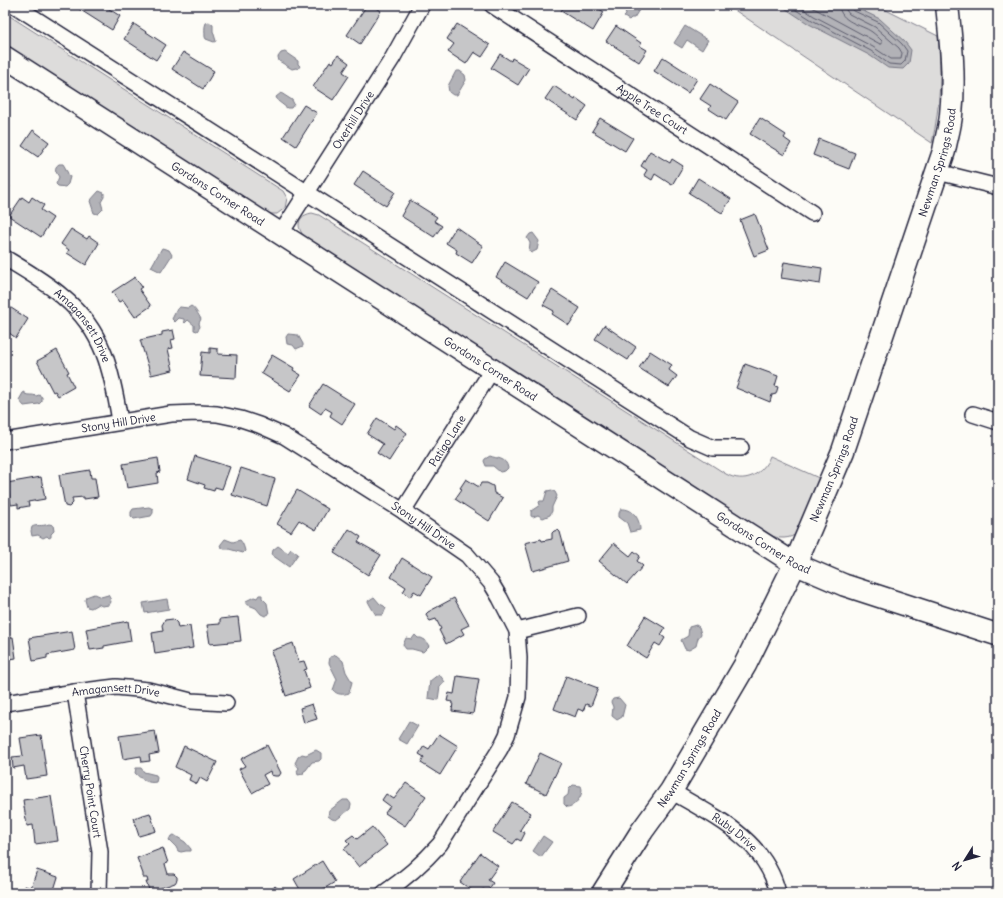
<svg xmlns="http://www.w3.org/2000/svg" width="1003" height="898" font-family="Delius,sans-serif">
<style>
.green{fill:#dddcdb;stroke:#807f8b}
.water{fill:#b2b2b7;stroke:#787885}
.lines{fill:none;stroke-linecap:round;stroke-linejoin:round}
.shore{stroke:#5c5c6d;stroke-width:1}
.building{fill:#c6c6c8;stroke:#22223b}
.street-casing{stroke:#22223b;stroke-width:18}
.secondary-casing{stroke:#22223b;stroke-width:24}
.primary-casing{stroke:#22223b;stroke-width:25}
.street{stroke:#fdfcf7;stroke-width:15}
.secondary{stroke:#fdfcf7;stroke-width:21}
.primary{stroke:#fdfcf7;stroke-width:22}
.labels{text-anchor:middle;stroke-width:4;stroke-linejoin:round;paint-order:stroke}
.street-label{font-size:11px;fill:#22223b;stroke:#fdfcf7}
</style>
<rect width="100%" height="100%" fill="#fdfcf7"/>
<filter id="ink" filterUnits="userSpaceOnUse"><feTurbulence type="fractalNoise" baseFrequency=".025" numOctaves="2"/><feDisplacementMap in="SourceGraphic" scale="8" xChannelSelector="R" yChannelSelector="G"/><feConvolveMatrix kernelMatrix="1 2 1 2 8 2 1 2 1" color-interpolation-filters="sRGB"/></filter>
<g filter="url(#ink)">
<g class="green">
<path d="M727,5H876L938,36C942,74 940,106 932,143Z"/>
<path d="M5,13L283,191L287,198L285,208L277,214H267L5,46Z"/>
<path d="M312,213L319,215L726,474C744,484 763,475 770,456L821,479C817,488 804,527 799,532C790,540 778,539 769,535L310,241C297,233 293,216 312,213Z"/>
</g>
<g class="water">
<path d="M629,5H642L634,18H631L629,20L624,17L626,15L625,11Z"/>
<path d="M780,5H851L880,19L905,42L911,50L909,63L903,69L888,68L869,55L809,24Z"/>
<path d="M209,22L213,25V31L216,41L214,42L206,39L205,37C205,32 204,27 206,23Z"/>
<path d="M685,26L708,40L702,50L687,40L682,48L674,43Z"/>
<path d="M285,52L298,61V64L300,66L298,69L296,68L292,69L279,61L278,57L281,53Z"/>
<path d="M456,71H460L465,75L466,80L457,95H453L449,92L448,86Z"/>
<path d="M281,93L292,100L294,104L291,108H287L278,101L276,97Z"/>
<path d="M59,164H63C66,168 67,173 70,177L68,184L65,187L58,186L56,184L59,177C56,172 53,168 59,164Z"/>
<path d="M99,191L104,193V197L101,202L103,209L98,214L94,213L90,201Z"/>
<path d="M533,233L539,241L537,250L531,253L529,251L530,243L527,238L530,234Z"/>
<path d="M162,248L169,250L172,255L161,272L151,267Z"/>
<path d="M191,306C195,308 198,314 201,319L199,323L200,327L197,331L194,330V325L188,320L185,323L184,322V319L179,318L175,322L172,319L177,309L180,307L188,308Z"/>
<path d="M288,334L298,335L303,344V346L296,349L293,345L287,344L286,337Z"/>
<path d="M25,392V394C29,396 32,394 36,396L39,395L42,397V401L39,404L24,406L19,400L23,393Z"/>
<path d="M490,456C497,459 506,457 508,468L505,471L500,472L493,466H486L484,461L485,459Z"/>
<path d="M552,490L555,492L557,496L552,507V511L550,515L543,518L538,515L533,517L531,516V511L540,505L539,502L540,501H544L547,491Z"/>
<path d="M149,507L153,509V513L151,516L134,519L131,516V512L133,509Z"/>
<path d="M621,509C633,508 640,519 640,530L630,532L627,523L619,517V513Z"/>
<path d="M49,524L53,525L54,531L51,534V537L49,538L47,536L43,538L38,535L32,536L31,531L32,527C37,524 41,527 49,524Z"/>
<path d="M225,539L233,542L240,540C243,543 244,547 245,551L243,553L229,549H224L220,546L221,544Z"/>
<path d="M278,546L288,553L291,549L298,554L289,567L272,555L273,550Z"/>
<path d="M94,594L101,597L108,595L110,598L111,602L109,605L102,606L98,604L91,608L87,607L85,600L86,597Z"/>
<path d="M259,595H262V598L267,603L269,614L265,616L261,614L256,608L246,604V601L254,597L257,598Z"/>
<path d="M374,597L380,604L384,606L386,608L383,615H376C374,612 368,602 368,601Z"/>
<path d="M167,599L169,609L145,613L143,603Z"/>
<path d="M696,625L699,627L701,634L698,638L696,646L689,650L685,649L681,640L688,636L689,627Z"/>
<path d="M415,635L418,638H421L425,640L429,646L423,652L412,649H406L403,645L406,638L412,639Z"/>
<path d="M336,655L343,661L346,672L352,682L349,693C343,695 337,695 333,690L337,679L329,663L330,657Z"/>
<path d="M439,674L445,682L440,686L438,700L428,698L430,681Z"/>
<path d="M619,698L625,705L622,717L617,720L612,716L613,707L611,702L613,699Z"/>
<path d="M409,721L418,726L407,744L398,739Z"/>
<path d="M316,750L321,753V759L319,761L312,762L306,770L304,771L303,774L298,775L297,771L299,768L295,763L298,757L302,754L306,755Z"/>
<path d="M136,768H141L144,772L156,775L157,778L156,782C148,784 141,779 135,773Z"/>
<path d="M573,785L581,786C585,794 575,807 567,807L564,804V798L568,795L569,789Z"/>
<path d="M343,800H348L351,804L350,809L336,820L332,819L328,816L329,811Z"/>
<path d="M174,835L185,842L191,849V851H186L181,852L178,851L176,847L169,840L171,836Z"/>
<path d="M543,836L552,842L541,857L533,851Z"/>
</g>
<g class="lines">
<g class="shore">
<path d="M788,5L812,20L871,51L889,64L901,65L905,61L907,51L902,44L878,22L852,10L850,5"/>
<path d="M797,5L814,16L873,47L891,59H901L902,53L899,48L875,27L849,14L846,10L845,5"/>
<path d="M808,5L880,44H882V41C879,38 876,35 872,32C861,24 840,23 839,5"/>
</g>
</g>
<g class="building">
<path d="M81,5H103L120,16L112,30L79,9Z"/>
<path d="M367,5H373L381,11L360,44L347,35Z"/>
<path d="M565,5H593L604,12L593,31L561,11Z"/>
<path d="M134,24L166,45L156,60L124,39Z"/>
<path d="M457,24L490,45L482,57L474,52L466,64L448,52L454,44L447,39Z"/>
<path d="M616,26L641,43L640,46L647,50L639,62L606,41Z"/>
<path d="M183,52L214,71L203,89L172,69Z"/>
<path d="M500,54L511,61L512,58L529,68L518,85L491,68Z"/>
<path d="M338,55L349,63L343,72L349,76L333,100L313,87L330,61L333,63Z"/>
<path d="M663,57L697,79L688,93L654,71Z"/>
<path d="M710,84L738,102L726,120L709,109L711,106L700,99Z"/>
<path d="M554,86L575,100L576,98L587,106L577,120L545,99Z"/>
<path d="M304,105L317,113L296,146L283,137Z"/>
<path d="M600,118L633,138L625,151L592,131Z"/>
<path d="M760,118L786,135L784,138L791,143L784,155L750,134Z"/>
<path d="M33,130L49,142L38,157L22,146Z"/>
<path d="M819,139L855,153L849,169L813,155Z"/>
<path d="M650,151L670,163L672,159L683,166L672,185L655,174L652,180L644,175L647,170L641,166Z"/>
<path d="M363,171L395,192L386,206L354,185Z"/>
<path d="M698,178L731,199L722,213L689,193Z"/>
<path d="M5,183L10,186L5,194Z"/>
<path d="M22,197L29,202L32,197L44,205L41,210L53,218L41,237L9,216Z"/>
<path d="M410,200L437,217L434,221L442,226L434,237L401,216Z"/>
<path d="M755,214L769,250L754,256L740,220Z"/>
<path d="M456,227L483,246L472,263L456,253L457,250L446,243Z"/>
<path d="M71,229L87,239L89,236L99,243L86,265L67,253L69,250L61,244Z"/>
<path d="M505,262L538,282L528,297L496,277Z"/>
<path d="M784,262L822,268L820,284L781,278Z"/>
<path d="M135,277L142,287L139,289L151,306L135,317L123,300L119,302L112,292Z"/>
<path d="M552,290L580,308L569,325L552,314L554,311L543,305Z"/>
<path d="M5,304L28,319L16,338L5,330Z"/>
<path d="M604,325L636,347L628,360L595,339Z"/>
<path d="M173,330L175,339L171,340L173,348L168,349L173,370L151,375L140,340L162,335V332Z"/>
<path d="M210,348L218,349V354L237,355L236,378L200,376L202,352L210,353Z"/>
<path d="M57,350L69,372L67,373L74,387L58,396L55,391L53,392L37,361Z"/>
<path d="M650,351L672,365L669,370L677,376L669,387L639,368Z"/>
<path d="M272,355L294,368L293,370L301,375L290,391L261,373Z"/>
<path d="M745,364L778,376L775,386L778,387L776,394L772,395L770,402L736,388Z"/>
<path d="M323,384L355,404L342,424L330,416L332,412L325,408L321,414L309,406Z"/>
<path d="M377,418L394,429L396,425L407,433L389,461L377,453L383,444L367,434Z"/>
<path d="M195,456L230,467L222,489L215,487L214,491L204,488L205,485L188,479Z"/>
<path d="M158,458L160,472L157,473L158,483L127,488L123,464Z"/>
<path d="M241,468L275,479L267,506L232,495Z"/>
<path d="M90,470L91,478H95L98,497L84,499V497L72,498L73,503L69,507L65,506L59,475Z"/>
<path d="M41,477L45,499L28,502L29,506L18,508V504L11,505L7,483Z"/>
<path d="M466,479L479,487L481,483H487L493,486L494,493L503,498L489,521L455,499L462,489L460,488Z"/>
<path d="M297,490L328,509L316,530L299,520L291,532L277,524Z"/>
<path d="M349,529L361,537L358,542L381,555L368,575L334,553Z"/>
<path d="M558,530L560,532L568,561L533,571L525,543L541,539L542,541L552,539V533L554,531Z"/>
<path d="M614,543L630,556L634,551L640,556L637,561L643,566L627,584L599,561Z"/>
<path d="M402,558L432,577L421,595L414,591L410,597L403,592L406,587L391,577Z"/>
<path d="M454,598L469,625L461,629L464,634L446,644L439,630L441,629L436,619L430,621L427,617L426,614L428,612Z"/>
<path d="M645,616L665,628L661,635L665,638L660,646L655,643L646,658L627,646Z"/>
<path d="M238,617L241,641L210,644L207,625L220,624V619Z"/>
<path d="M173,619L177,623L178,628L190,626L193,648L155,654L152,633L163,631L162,625L165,620Z"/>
<path d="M128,621L131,641L104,646V648L90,650L86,629Z"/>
<path d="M72,631L75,650L47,655V658L33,661L29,638Z"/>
<path d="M13,637L16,658L5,660V638Z"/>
<path d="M293,643L299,662L304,661L307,669L304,670L310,688L286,696L271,651Z"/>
<path d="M457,676L479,679L473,714L452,711L453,702L447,701L449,693L454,694Z"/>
<path d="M566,676L598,688L591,706L586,704L583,711L578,709L575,717L554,709Z"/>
<path d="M312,704L317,719L304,723L300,708Z"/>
<path d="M155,731L159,753L149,755L150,761L142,762L141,756L123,759L119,736Z"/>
<path d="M439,734L458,746L440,775L421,763L424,757L419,754L424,746L429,749Z"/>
<path d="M41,735L47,776L26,779L24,766L13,768L12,757L23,756L20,738Z"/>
<path d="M267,745L281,773L279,776H275L271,775L270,771L263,775L268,784L252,793L239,769L245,766L241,759Z"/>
<path d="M184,746L217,762L207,782L200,778L197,784L189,780L191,775L175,767Z"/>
<path d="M540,753L561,763L546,794L526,784Z"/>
<path d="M406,783L426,796L405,826L385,813L390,806L382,800L386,794L394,799Z"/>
<path d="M51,796L58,841L35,844L33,825L27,826L23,800Z"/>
<path d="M512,802L531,813L520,830L525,833L521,841L517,839L513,844L493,832Z"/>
<path d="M150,813L156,831L139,836L133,818Z"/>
<path d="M372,827L387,845L359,867L344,849L350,844L346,840L353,835L357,839Z"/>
<path d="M163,848L168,863L165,864L168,874H174L177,877V880L175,883L150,892L146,882H148L147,878H143V874L137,858Z"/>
<path d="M480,853L498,866L488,880L493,883L487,892L483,889L480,893H476L460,882Z"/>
<path d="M322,861L335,882L317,893H302L294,879Z"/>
<path d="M37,870L58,877L53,893H23L25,886L31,888Z"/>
<path d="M275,886L283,893H268Z"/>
</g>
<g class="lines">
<defs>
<g id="street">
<path d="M14,5L690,438L713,448H741"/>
<path id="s1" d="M492,5L812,213"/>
<path d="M938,172L998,187"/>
<path id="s2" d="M281,233L392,59L422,5"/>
<path id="s3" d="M5,258C25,270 46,282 63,297C104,331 112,372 120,421"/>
<path d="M973,414L998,422"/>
<path id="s4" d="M5,441L171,414L198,413L217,414L241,419L259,425L284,436L403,511L467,555L491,583L500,598L517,631L519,658L518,697L507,735L500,749L440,844C423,863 405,879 384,893"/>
<path id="s5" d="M403,511L492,370"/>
<path d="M517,631L578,616"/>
<path id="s6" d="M75,692L100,852L99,893"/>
<path id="s7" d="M5,703L75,692L116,687L148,690L191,701L226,703"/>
<path id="s8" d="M671,791C715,817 765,839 778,893"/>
</g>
<g id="secondary">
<path id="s9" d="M5,57L795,564L844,585L998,635"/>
</g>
<g id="primary">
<path id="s10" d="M603,893L642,831L671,791L745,665L795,564L843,451L944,151C946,139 950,127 951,115C955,78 951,42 947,5"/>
</g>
</defs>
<use href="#street" class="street-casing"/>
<use href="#secondary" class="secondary-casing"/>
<use href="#primary" class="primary-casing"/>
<use href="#street" class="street"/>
<use href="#secondary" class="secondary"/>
<use href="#primary" class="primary"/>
</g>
</g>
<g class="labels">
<g class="street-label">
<text dy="4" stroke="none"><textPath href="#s1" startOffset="191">Apple Tree Court</textPath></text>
<text dy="4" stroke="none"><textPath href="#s2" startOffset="134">Overhill Drive</textPath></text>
<text dy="4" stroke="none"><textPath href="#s10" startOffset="808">Newman Springs Road</textPath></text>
<text dy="4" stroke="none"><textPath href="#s9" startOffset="253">Gordons Corner Road</textPath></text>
<text dy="4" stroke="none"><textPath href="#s3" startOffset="105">Amagansett Drive</textPath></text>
<text dy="4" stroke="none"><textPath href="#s9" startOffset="577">Gordons Corner Road</textPath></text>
<text dy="4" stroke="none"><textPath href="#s4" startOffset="115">Stony Hill Drive</textPath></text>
<text dy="4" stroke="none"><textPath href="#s5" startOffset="83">Patigo Lane</textPath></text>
<text dy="4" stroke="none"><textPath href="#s10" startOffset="484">Newman Springs Road</textPath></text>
<text dy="4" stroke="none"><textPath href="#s4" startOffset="451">Stony Hill Drive</textPath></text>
<text dy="4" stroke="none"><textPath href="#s9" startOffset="901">Gordons Corner Road</textPath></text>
<text dy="4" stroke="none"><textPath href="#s7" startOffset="112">Amagansett Drive</textPath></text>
<text dy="4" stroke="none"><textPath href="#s10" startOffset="160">Newman Springs Road</textPath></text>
<text dy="4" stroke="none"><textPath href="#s6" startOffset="101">Cherry Point Court</textPath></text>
<text dy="4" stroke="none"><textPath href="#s8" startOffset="76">Ruby Drive</textPath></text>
</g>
</g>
<rect width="1003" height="898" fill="none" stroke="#fdfcf7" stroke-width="20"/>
<rect x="10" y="10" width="983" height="878" fill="none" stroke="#22223b" stroke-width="1.5" filter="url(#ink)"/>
<g transform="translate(965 860) rotate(233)" stroke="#fdfcf7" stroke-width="3" paint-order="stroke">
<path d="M0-3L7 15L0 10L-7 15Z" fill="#22223b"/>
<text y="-6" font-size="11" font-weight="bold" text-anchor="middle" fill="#22223b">N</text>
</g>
</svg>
